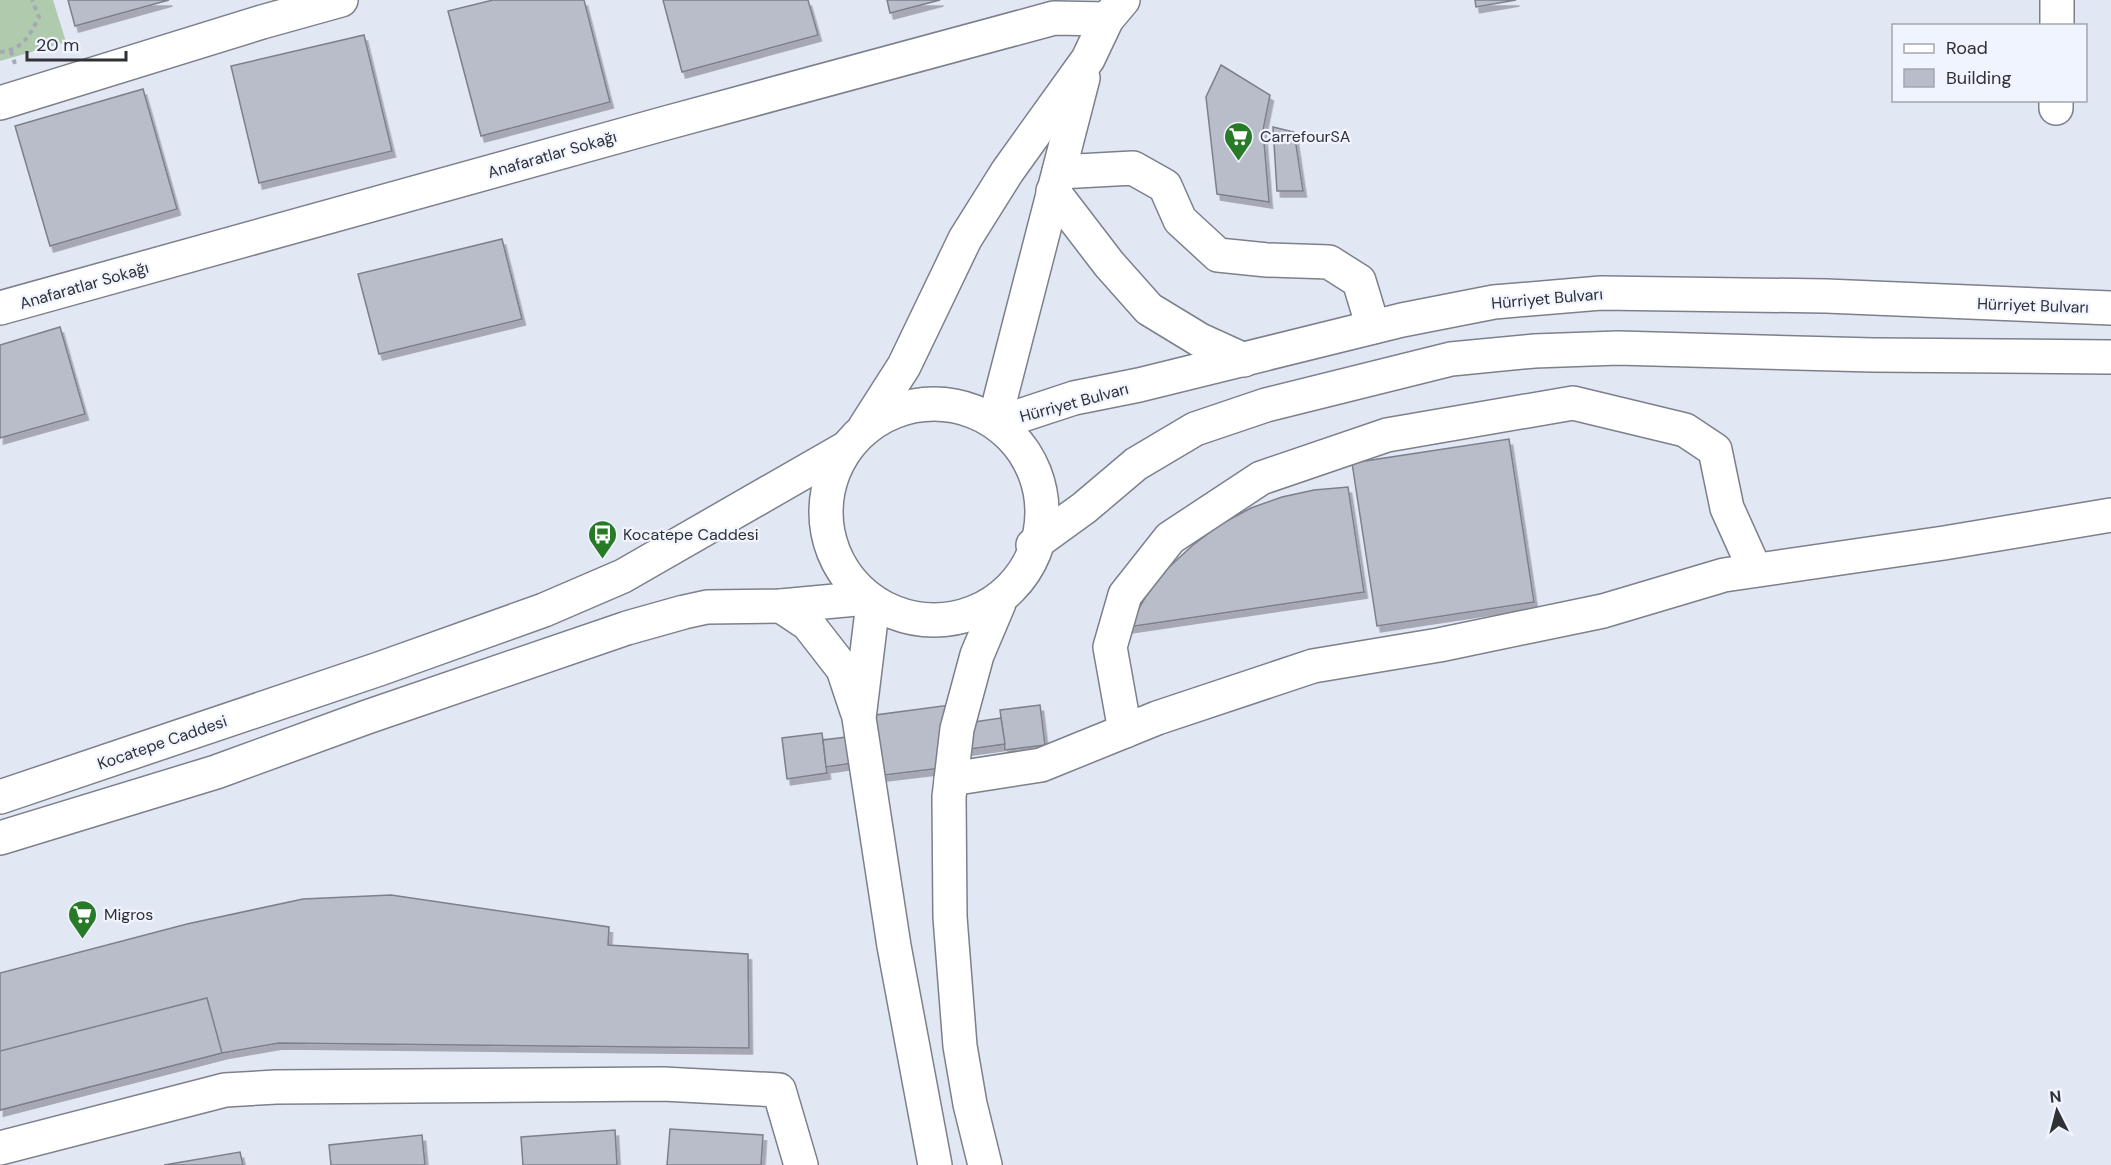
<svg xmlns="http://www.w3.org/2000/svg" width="2111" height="1165" font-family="'DM Sans',sans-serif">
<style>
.green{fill:#b0caae}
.building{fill:#b8bdc9;stroke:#7c808b;stroke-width:1.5;filter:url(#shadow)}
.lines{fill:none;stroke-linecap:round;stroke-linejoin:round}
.minor-casing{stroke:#7b808b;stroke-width:36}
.major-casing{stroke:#7b808b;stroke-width:36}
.path{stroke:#a5a9b3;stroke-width:4;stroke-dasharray:4.5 4.5;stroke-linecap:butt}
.minor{stroke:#fff;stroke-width:33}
.major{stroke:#fff;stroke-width:33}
.labels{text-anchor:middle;stroke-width:4.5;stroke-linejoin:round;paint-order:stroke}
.poi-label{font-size:16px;fill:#2f3135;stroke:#f0f4ff;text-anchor:start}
.street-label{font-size:16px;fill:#2f3135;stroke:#f0f4ff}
</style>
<defs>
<filter id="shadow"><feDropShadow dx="3.5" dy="6" stdDeviation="0" flood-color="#0004"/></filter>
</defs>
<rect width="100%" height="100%" fill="#e2e7f4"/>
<path class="green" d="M0,0H53L66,42L0,61Z"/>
<g class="building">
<path d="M68,0H169L75,26Z"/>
<path d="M493,0H584L610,102L481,136L448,11Z"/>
<path d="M663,0H808L818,35L682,72Z"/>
<path d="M887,0H940L890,13Z"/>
<path d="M1475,0H1516L1476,7Z"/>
<path d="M364,35L392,151L259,183L231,66Z"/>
<path d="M1221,65L1270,95L1263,130L1269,202L1217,194L1206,97Z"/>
<path d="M143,89L177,209L50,246L15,126Z"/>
<path d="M1273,127L1294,132L1303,191H1277Z"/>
<path d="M502,239L522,319L379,354L358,274Z"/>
<path d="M60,327L85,414L0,438V345Z"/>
<path d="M1509,439L1534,602L1377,626L1352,463Z"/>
<path d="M1348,487L1364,592L1128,627L1146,596L1167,569L1193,545L1221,524L1251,508L1282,497L1314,490Z"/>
<path d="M950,705L958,766L876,776L868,716Z"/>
<path d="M1040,705L1045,745L1005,750L1000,710Z"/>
<path d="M1001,718L1005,744L956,751L953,725Z"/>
<path d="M822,733L827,773L787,779L782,738Z"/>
<path d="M870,734L874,760L826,767L823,740Z"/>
<path d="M391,895L609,927L608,945L748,954L749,1048L279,1043L222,1053L0,1110V973L187,924L303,899Z"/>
<path d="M207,998L222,1053L0,1110V1051Z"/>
<path d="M670,1129L763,1135L761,1165H667Z"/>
<path d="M615,1130L617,1165H523L521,1137Z"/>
<path d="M422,1135L425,1165H331L329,1145Z"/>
<path d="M240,1152L243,1165H164Z"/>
</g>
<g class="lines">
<defs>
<g id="minor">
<path d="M2057,26V0"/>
<path d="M0,103L262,22L341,0"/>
<path d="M2056,108V100"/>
<path d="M1059,172L1133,168L1165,186L1180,220L1218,255L1267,260L1329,262L1359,281L1373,327"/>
<path d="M1053,191L1109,264L1149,309L1200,340L1244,360"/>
<path d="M0,308L666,123L1054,18L1107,19"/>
<path d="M995,419L1083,78"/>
<path d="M865,427L904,366L965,239L1007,172L1088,59L1107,19L1123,0"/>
<path d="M873,603L859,718L894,946L935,1165"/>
<path d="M781,606L808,624L843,669L857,711"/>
<path d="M1125,731L1110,647L1125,595L1170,538L1261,478L1387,435L1573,403L1685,430L1715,450L1727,508L1755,570"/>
<path d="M951,779L1041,765L1157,718L1313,666L1439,645L1603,611L1724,575L1944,543L2111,515"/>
<path d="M0,1148L225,1090L276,1087L663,1084L779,1090L801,1165"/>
<path d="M985,1165L970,1104L960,1046L950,917L949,797L957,729L977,655L999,603"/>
</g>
<g id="major">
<circle cx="934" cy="512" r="108"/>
<path d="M998,423L1074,398L1139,385L1402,320L1494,302L1601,293L1826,296L2111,308"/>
<path d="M1033,545L1084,508L1136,464L1195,429L1266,405L1451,359L1534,351L1618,348L1873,355L2111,357"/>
<path d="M0,797L379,669L544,610L623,576L846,448"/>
<path d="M0,838L216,772L367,717L627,628L684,612L707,607L781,606L867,598"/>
</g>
</defs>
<use href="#minor" class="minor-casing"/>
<use href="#major" class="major-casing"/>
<g class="path">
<path d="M11,51L15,64"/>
<path d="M0,52C24,49 29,36 39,17L32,0"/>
</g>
<use href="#minor" class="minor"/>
<use href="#major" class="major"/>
</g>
<defs>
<symbol id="supermarket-pin" viewBox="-11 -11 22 30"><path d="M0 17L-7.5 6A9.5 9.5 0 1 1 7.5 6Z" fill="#277b27" stroke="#f0f4ff"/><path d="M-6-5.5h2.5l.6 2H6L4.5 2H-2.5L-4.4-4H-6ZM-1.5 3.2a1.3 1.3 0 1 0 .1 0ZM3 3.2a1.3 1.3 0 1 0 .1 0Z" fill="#fff"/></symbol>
<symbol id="bus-pin" viewBox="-11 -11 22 30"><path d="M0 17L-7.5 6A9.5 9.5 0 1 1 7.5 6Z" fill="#277b27" stroke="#f0f4ff"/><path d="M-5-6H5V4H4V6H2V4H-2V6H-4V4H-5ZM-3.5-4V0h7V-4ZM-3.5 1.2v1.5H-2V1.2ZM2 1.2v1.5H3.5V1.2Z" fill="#fff"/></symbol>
</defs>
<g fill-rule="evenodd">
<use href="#supermarket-pin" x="1222" y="120" width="33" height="45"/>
<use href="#bus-pin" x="586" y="518" width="33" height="45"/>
<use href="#supermarket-pin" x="66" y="898" width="33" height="45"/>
</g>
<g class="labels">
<g class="poi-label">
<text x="1260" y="142">CarrefourSA</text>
<text x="623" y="540">Kocatepe Caddesi</text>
<text x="104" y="920">Migros</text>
</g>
<g class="street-label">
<text transform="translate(552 154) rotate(-16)" y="6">Anafaratlar Sokağı</text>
<text transform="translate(84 285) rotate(-16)" y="6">Anafaratlar Sokağı</text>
<text transform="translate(1547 298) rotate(-5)" y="6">Hürriyet Bulvarı</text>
<text transform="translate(2033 305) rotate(2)" y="6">Hürriyet Bulvarı</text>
<text transform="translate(1074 402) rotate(-15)" y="6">Hürriyet Bulvarı</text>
<text transform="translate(162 742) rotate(-19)" y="6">Kocatepe Caddesi</text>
</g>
</g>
<rect x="1892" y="24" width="195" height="78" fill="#f0f4ff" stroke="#a3a6ae" stroke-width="1.5"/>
<rect x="1904" y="44" width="30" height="9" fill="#ffffff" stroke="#a3a6ae" stroke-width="1.5"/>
<text x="1946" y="54" font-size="18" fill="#2f3135">Road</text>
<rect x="1904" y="69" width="30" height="18" fill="#b8bdc9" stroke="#a3a6ae" stroke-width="1.5"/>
<text x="1946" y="84" font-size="18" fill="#2f3135">Building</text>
<g transform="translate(2057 1111) rotate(354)" stroke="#f0f4ff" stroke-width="4.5" paint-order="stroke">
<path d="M0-4.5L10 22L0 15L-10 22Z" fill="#2f3135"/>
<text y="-9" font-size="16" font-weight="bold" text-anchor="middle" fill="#2f3135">N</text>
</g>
<path d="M27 51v9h99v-9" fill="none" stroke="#2f3135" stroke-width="3"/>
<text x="36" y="51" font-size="18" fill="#2f3135" stroke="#f0f4ff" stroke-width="4.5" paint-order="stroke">20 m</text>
</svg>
